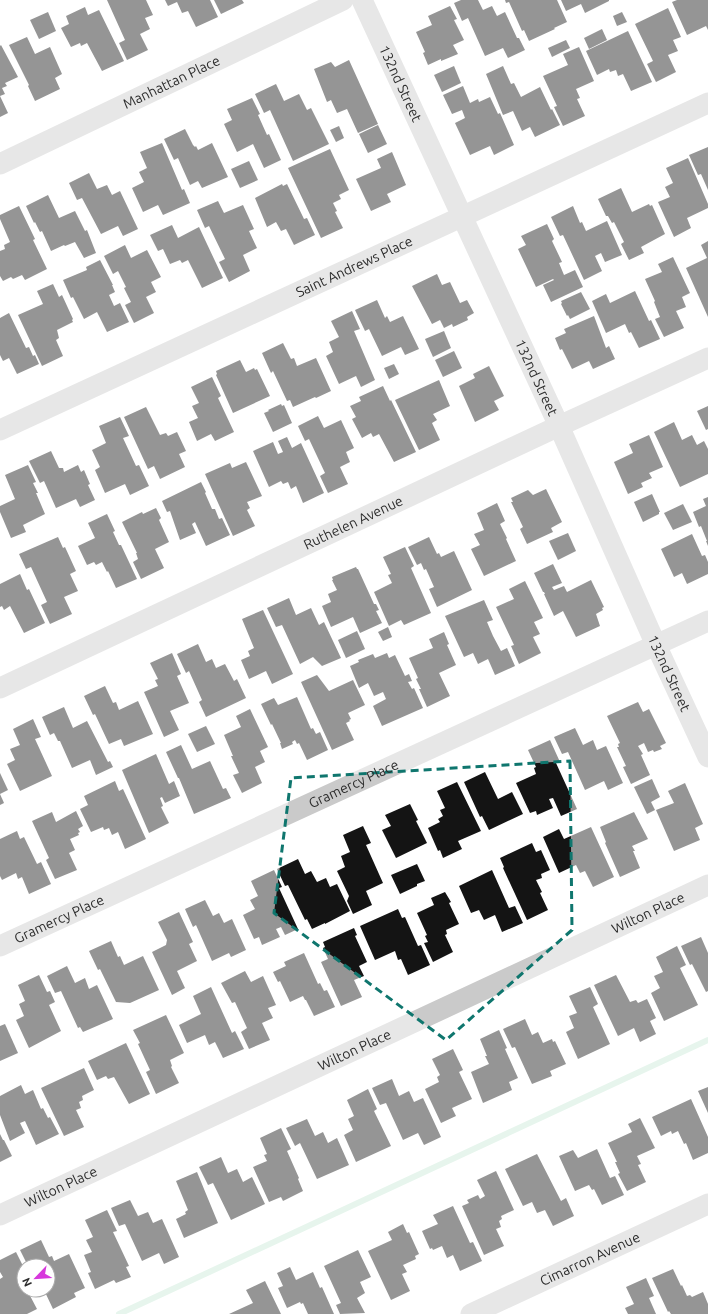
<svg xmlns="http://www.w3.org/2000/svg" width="708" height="1314" font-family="Ubuntu,sans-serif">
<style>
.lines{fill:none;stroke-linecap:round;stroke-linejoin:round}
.stream{stroke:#c9e9d7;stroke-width:6}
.building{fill:#141414}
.minor{stroke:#cacaca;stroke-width:21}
.marked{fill:none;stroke:#0f766e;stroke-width:3;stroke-dasharray:8 5;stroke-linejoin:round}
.labels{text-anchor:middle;stroke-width:4;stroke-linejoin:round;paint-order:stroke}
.street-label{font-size:14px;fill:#2d2d2d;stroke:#fff}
</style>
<rect width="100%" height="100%" fill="#fff"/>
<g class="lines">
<path class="stream" d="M119,1314L708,1040"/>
</g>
<g class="building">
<path d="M107,0H146L153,15L145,18L150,29L140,34L148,50L127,60L119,43L125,40Z"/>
<path d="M165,0H210L218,17L196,27L188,11L182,13L177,2L168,6Z"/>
<path d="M214,0H242L244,3L221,14Z"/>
<path d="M461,0H478L483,10L492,6L497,16L505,12L517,38H519L525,50L508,58L503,48L485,56L468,18L462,21L454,3Z"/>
<path d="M505,0H557L567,22L554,28L555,29L529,41L524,30L522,31L509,2L506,3Z"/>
<path d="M561,0H609V1L585,13L581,4L566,11Z"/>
<path d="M677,0H708V30L706,26L687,35L672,2Z"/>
<path d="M450,6L457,19L454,20L464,40L453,45L458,54L441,61V59L428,65L423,53L425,52L416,32L432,25L428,16Z"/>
<path d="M85,7L88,15L99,10L124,61L102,71L87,43L81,46L80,43L71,47L61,28L69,24L66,16Z"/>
<path d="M668,8L681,37L673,40L678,51L668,55L676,72L656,82L647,64L653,61L635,24Z"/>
<path d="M48,12L56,31L39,39L30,20Z"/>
<path d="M622,12L627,22L617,26L613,16Z"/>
<path d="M602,29L607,40L589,49L584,38Z"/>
<path d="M628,31L652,82L631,91L623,74L618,76L616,70L610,72L609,69L597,75L586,51Z"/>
<path d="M27,37L35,54L50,47L62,74L55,78L60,89L35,101L28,86L29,85L9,45Z"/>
<path d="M566,40L570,48L552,57L548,48Z"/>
<path d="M1,45L18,77L5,83L7,86L2,88L5,94L0,96L8,113L0,117V46Z"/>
<path d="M579,47L594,81L576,89L580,98L577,99L585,116L563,126L554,107L557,106L543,76L568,65L563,54Z"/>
<path d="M349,60L378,124L358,133L347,109L337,113L331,100L327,102L314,69L331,62L335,67Z"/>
<path d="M454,66L461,83L442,92L434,75Z"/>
<path d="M503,66L511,84L514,83L521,97L540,87L551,110L552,109L560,125L535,137L530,127L522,131L513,111L503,115L486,74Z"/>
<path d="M276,84L284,101L299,94L307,110L311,108L329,144L293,161L270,110L264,113L255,94Z"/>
<path d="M463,86L470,103L478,99L479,102L490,97L498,114L500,113L514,145L494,155L490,146L470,155L455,123L465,118L462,110L452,114L443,95Z"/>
<path d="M252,98L260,114L258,115L267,135L269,134L281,160L264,168L253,144L237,152L224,124L232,120L227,109Z"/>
<path d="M378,125L387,144L368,153L359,134Z"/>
<path d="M339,126L344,138L336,142L330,130Z"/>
<path d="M185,129L193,145L195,147L196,146L198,150L212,143L228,177L202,188L198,181L190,185L178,158L174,160L164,139Z"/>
<path d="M162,143L182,190L184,189L190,203L163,215L158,205L143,212L132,188L144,182L139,172L147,168L140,152Z"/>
<path d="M708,147V190L701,174L698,175L689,155Z"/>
<path d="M330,149L349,190L339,195L341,199L333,203L337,211L335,212L343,228L321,238L288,168Z"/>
<path d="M392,152L406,185L387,194L391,202L371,211L356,179L381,168L377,159Z"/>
<path d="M688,158L708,204V208L687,218L691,228L674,237L658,202L670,197L665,187L673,183L666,168Z"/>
<path d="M249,161L258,180L240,188L231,169Z"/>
<path d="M89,173L97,189L107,185L112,195L120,191L138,229L123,236L118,226L101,234L82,198L77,200L69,183Z"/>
<path d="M282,184L283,186L287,184L304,219L307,218L315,235L294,245L286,229L281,231L276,222L267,227L255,198Z"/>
<path d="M621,188L632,212L649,204L650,206L652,205L665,234L641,247L644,253L629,260L621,244L624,242L614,222L612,223L608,216H606L598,199Z"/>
<path d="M48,195L59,218L75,211L85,231L87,230L96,253L84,258L75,242L65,246L64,245L51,251L42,231L40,232L35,222L34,223L26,206Z"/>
<path d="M218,201L224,213L243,205L254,229L249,231L257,248L243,255L250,271L229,282L219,262L225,259L209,226L205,228L197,210Z"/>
<path d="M19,206L35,239L33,240L47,269L25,280L22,275L13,279L11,277L3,281L0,276V251L5,249L4,245L10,242L0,219V215Z"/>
<path d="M573,206L580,223L582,222L586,231L607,221L622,255L605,262L601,253L595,256L602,271L584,280L563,235L560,236L551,217Z"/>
<path d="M547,224L554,239L552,241L562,262L559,263L564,275L575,270L583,287L551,302L543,285L554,280L553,279L536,287L518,249L526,245L521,236Z"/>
<path d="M172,225L178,238L199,227L223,278L202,288L188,260L182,263L180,260L170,264L163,249L158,251L150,235Z"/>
<path d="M708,241V317L686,268L707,258L701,245Z"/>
<path d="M125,245L131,258L147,250L161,277L151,282L156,292L146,297L154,313L134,323L125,305L131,302L124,288L126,287L118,271L113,274L104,256Z"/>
<path d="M673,257L690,293L682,297L686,307L676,311L684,328L664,337L655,319L660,317L654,302L655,301L645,279L662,272L658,264Z"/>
<path d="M100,260L113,285H112L115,292L109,295L114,306L120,303L129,322L107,332L97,312L84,319L73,297L71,298L63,280L87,270L86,267Z"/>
<path d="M437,274L442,285L450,282L460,303L467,300L474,313L467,317L468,320L453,327L452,324L444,328L440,320L432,324L412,286Z"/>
<path d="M53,284L59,297L62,295L73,319L72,320L73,322L57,330L59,338L56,340L63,356L42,366L18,315L43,304L37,291Z"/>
<path d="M635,291L649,321L651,320L660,339L639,348L631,332L629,333L625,324L606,333L592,301L606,294L610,303Z"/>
<path d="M581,292L590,309L570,319L568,315L567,316L561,304L562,303L561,301Z"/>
<path d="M377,300L385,318L387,316L390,322L403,316L419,349L405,355L401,347L382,356L369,329L365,331L355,310Z"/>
<path d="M352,311L360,329L354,331L375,380L361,387L356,376L339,384L326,356L333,352L329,342L339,337L331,321Z"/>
<path d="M9,313L26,348L29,347L33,356L35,355L39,364L17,374L9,358L3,361L0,355V318Z"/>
<path d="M594,316L606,348L609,346L615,359L593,369L589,361L572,369L562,349L560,350L555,338L566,333L564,329Z"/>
<path d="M444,331L451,348L433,357L425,339Z"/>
<path d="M283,343L291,359L294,358L297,366L316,358L331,391L316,398L315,397L293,407L290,400L287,401L273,371L271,373L262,353Z"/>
<path d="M454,351L462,368L443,377L435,360Z"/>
<path d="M240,360L246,372L254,368L255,370L257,369L270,396L233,413L216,375L217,374L216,371Z"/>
<path d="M394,364L399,374L389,379L384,368Z"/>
<path d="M489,366L504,396L494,401L499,410L475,422L459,386L475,378L473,374Z"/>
<path d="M212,377L221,396L218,398L234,432L215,441L211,434L197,441L189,422L198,418L192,406L199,403L191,387Z"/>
<path d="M439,380L450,406L433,414L437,420L432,423L440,440L419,450L395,400Z"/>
<path d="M383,386L390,401L391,400L416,452L394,462L379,434L373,437L371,433L362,438L352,419L356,417L350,406L361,401L359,397Z"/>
<path d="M281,404L282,406L284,405L292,423L273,432L264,413L269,411L268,410Z"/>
<path d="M708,406V429L706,430L697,411Z"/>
<path d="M146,407L160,435L166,433L168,436L177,432L186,451L179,454L185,467L160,479L154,466L148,469L124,417Z"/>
<path d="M318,416L324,428L341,420L354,448L346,452L350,462L340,467L348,484L328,493L320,476L325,473L309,439L305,441L298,426Z"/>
<path d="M120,417L129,436L123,438L136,466L139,465L149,486L130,495L125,484L105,493L95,470L100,467L92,450L106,443L99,426Z"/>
<path d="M674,422L682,440L692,435L697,445L704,441L708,449V474L680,487L654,432Z"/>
<path d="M649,435L663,467L649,473L652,478L641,483L643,487L628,494L614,462L633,453L629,444Z"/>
<path d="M287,437L292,448L301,443L324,493L303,503L296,486L291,489L288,482L283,484L281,481L269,487L253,451L273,442L278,454L283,452L278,441Z"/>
<path d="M51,451L59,468H63L64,472L78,465L81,472L84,470L90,484L88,485L95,500L80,507L76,499L56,508L44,481L40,483L29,461Z"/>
<path d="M246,462L262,496L247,502L250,508L247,510L255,526L233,536L205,474L230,463L232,468Z"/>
<path d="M28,465L36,482L33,483L38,493H36L45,514L23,525L26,532L11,538L0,512V506L15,499L5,475Z"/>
<path d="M201,482L206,492L205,493L212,509H215L219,519L222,518L230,535L206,546L195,522L192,524L196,533L180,540L170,511L167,512L162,501Z"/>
<path d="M546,489L562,522L551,528L553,532L527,544L520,529L523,527L511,502H513L511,498L528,490L533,495Z"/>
<path d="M652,494L660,512H659V514L643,522L634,502Z"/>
<path d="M708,497V546L706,541H707L701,526L699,527L693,512L706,506L703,499Z"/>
<path d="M497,503L505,521L500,524L507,538L506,539L516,561L484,576L471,549L480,545L474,534L484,530L477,513Z"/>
<path d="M683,504L692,522L673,530L664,513Z"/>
<path d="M156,508L161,518L159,520L169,542L155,549L164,568L141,579L133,562L138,559L136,553H137L122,522L142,512L143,514Z"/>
<path d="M107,514L115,531L113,532L119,545H121L137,579L116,588L108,571L107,572L102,562L96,565L94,562L87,565L78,546L95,538L88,523Z"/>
<path d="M568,533L576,551L558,560L549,541Z"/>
<path d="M692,534L702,556L705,555L708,562V574L687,584L682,573L674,577L661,549Z"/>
<path d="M58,537L63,548L65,547L76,571L70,574L78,591L64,597L72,614L50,624L41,605L47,602L31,567L26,569L19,554Z"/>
<path d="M429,537L437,554L439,553L441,557L454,551L472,590L437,607L429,589L434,587L426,569L424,570L421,563L417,565L408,547Z"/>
<path d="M405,547L414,566L411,568L431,613L404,625L401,620L389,626L374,592L392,583L388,575L391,574L383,557Z"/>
<path d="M553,564L562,583L552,587L554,590L564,586L567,592L591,580L604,607L602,608L603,610L596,614L600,626L576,637L563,611L554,616L544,594H545L544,592H543L534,573Z"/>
<path d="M356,567L357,569H358L374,604H376L379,610L376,611L382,623L360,633L353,617L331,627L322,606L331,602L328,594L337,590L332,580H333L332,577Z"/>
<path d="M20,574L27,590L29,589L45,623L24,633L10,606L4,610L2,606L0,607V584Z"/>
<path d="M525,581L543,618L534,622L540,634L533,637L541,653L519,664L511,646L514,645L496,607L514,599L509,589Z"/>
<path d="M289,598L296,615L311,608L319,625L324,622L341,658L322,666L313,657L300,664L282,625L276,627L267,608Z"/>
<path d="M484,600L493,620L487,622L493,636L501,651L507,648L515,666L495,675L488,659L478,664L473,653L464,657L445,616Z"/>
<path d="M263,610L293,674L272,684L266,671L249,679L241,660L250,656L248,651L254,648L242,619Z"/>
<path d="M388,627L392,637L383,641L378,632Z"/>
<path d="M357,631L365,649L346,658L338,640Z"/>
<path d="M444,632L449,644L447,645L456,665L439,673L450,696L427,707L419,689H421L416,679L418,678L409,658L433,648L429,639Z"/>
<path d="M198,644L206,662L212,659L216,668L225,664L234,681L237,679L246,698L206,717L199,702L202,700L189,671L186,673L177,654Z"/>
<path d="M172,653L181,674L177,676L189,703L170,711L179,730L164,737L144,692L158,686L155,680L158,679L150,663Z"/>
<path d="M387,653L389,658L395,655L405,676L409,674L412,681L408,682L412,689L414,688L423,708L382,726L373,706L386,699L383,692L374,696L368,683L359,688L350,666L359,662L358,660L373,654L375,658Z"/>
<path d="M317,675L329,691L353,680L365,705L348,713L351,719L349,720L350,721L346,723L354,740L332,750L301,682Z"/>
<path d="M105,686L113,703L116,702L119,710L138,701L153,734L124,746L121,739L109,744L95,714L93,715L84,696Z"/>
<path d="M297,697L311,729L313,728L316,734L320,732L328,750L307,760L299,743L297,744L295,740L292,742L293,744L282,749L280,743H281L272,724L271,725L261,704L274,698L278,705Z"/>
<path d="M638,702L643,712L649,709L666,743L660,746L662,749L654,752L653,750L648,752L644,743L638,746L643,754L641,755L650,775L631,784L623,767L626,766L617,747H619L618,744L620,743L607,716Z"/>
<path d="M64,707L73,728L87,721L108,762L110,761L113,767L96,775L90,760L72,768L60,741H58L54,733L50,735L42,717Z"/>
<path d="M250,709L268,747L260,751L265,762L255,767L262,783L242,793L233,775L239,773L231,756H233L224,735L241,727L236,716Z"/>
<path d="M33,719L41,737L35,739L52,776L20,791L7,764L15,760L10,749L20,745L13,729Z"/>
<path d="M206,726L215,744L197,752L188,734Z"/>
<path d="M575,728L583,745L593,740L597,750L606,746L623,783L608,790L604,781L585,790L568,752L562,754L554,737Z"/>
<path d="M550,740L560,762L556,763L577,809L561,816L553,798L549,799L553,808L537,815L536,811L530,813L516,783L536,774L534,768L536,767L528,750Z"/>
<path d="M181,745L192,769L210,761L223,789L226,788L231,798L194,814L179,778H178L166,752Z"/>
<path d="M156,754L169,784L174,781L180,796L165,803L162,797L160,798L163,806L161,807L169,823L149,833L122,770Z"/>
<path d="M485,772L498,799L512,792L523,814L489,830L482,816L480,817L464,782Z"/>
<path d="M0,773L8,790L0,794Z"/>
<path d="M652,779L660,797L651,802L655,810L647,814L634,787Z"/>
<path d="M115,781L119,791L123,789L146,839L125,849L118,832L112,835L109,828L104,830L103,827L91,832L80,809L88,805L84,796Z"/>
<path d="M457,782L481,831L458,841L462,849L443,858L440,850L438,851L428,828L440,822L438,819L443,816L440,810L445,808L437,791Z"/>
<path d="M685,783L703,824L695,828L700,840L674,851L656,810L674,803L668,791Z"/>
<path d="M0,794L4,803L0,805Z"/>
<path d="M410,804L418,820L416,821L427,843L396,858L382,830L391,826L385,815Z"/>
<path d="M76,811L83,826L78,829L80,832L78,833L79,835L70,839L75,850L69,853L77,870L55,879L46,860L49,858L32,821L52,812L56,822Z"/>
<path d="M634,812L648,839L632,846L635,851H633L640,868L620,877L605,843L606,842L600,827Z"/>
<path d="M363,826L371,843L366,845L383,883L366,891L372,905L353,914L347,901L349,896L337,871L345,867L341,856L350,852L343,835Z"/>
<path d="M591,827L614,877L593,887L585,871L580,873L576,865L559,873L543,837L559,829L564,839Z"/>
<path d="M17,831L20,839L24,837L37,864L41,862L51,884L29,894L22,877L18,879L16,873L2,880L0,876V839Z"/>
<path d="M532,843L536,852L541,850L550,870L541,874L542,878L536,880L542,892L540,893L548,910L527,920L503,868L504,867L500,858Z"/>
<path d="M298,859L305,874L311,871L317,882L326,878L330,887L337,884L350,911L325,924V923L312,929L307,919L305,920L288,885L285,886L277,869Z"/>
<path d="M417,864L425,881L417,884V886L400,894L391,875Z"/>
<path d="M274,870L282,887L279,888L298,929L285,935L281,927L276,929L280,937L262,945L259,937L254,939L243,915L255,909L250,900L258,896L251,881Z"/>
<path d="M492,870L509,908L515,906L523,923L502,932L495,915L484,920L479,910L471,913L459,886Z"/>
<path d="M445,892L451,902L449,903L459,924L446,930L447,934L445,935L453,952L433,962L424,943L428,942L425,936L427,935L417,913L434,905L431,898Z"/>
<path d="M205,900L213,916L219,913L224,923L232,919L246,950L231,957L229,953L212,961L196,925L193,927L185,909Z"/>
<path d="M398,909L402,918L405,917L418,946L421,945L430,965L408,975L401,959L398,960L395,951L375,960L360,926Z"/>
<path d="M179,912L193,942L189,944L197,961L177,971L185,988L172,995L152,952L166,945L167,940L158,922Z"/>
<path d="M354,928L357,935L355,936L367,962L359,966L364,976L354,980L362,997L341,1006L321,962L328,959L323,948L325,947L323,942Z"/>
<path d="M701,937L708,953V991L706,992L692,964L690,965L681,946Z"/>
<path d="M111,941L118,957L120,956L124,965L143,956L159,990L130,1003L116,1002L100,969L98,970L89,951Z"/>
<path d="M677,946L686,965L680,968L698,1005L664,1021L651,993L660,988L654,976L663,972L656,957Z"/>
<path d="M304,953L318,984L320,983L324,991L327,990L335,1007L314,1016L306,1000H305L303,996L290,1002L280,981L278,982L273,972L286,966L284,962Z"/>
<path d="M67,966L75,983L85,978L89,989L97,985L113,1019L83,1032L80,1027L78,1028L61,991L55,993L47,976Z"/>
<path d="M245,971L251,982L263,976L276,1005L268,1008L273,1018L262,1023L270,1040L249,1049L241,1032L247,1028L235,1002L232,1003L221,983Z"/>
<path d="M39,975L47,992L50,991L55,1002L49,1005L61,1031L29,1048L16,1020L24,1016L19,1004L25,1001L18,985Z"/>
<path d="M616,975L630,1002L636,1000L638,1003L647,999L656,1018L650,1021L656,1034L640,1042L634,1028L618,1036L594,985Z"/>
<path d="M211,987L232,1033L235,1031L244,1049L223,1058L215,1042L209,1045L205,1035L187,1043L179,1025L201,1014L193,996Z"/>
<path d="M590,987L598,1004L593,1007L610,1044L578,1059L566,1032L574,1028L569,1016L577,1013L569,996Z"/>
<path d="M166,1015L184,1053L170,1060L172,1066L171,1067L179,1083L156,1094L146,1072L150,1070L138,1044L140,1043L133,1030Z"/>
<path d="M525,1019L532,1035L538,1032L543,1043L552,1039L553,1042L555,1041L566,1064L550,1071L552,1076L532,1084L515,1047L512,1048L503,1029Z"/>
<path d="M5,1024L18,1053L0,1061V1026Z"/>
<path d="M499,1030L507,1048L505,1049L518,1078L509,1082L512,1090L483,1103L471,1072L489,1064L485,1056H487L480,1039Z"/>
<path d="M126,1043L150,1094L129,1104L114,1077L108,1079L106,1076L97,1080L88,1061Z"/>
<path d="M453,1049L463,1070L459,1072L472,1099L452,1108L456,1116L441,1123L425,1089L439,1082L437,1077L440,1075L432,1059Z"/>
<path d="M84,1068L94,1090L82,1096L83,1100L79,1102L81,1108L76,1110L84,1127L64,1136L41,1088Z"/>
<path d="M392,1079L399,1096L409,1091L414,1102L423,1098L441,1137L424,1145L418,1133L403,1140L386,1103L380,1105L372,1088Z"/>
<path d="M21,1085L25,1094L33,1090L41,1109L43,1108L48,1118L50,1117L59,1134L36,1145L25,1121L20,1123L25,1133L10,1141L0,1115V1096Z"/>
<path d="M708,1087V1113L698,1091Z"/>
<path d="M368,1089L377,1109L374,1111L391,1146L356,1162L344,1135L353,1130L348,1119L354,1116L347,1100Z"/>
<path d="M691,1099L708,1137V1153L693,1160L686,1143L684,1144L678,1131L672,1134L671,1131L661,1136L652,1117Z"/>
<path d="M640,1118L655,1148L637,1156L641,1164L638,1165L646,1182L627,1191L618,1174L620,1173L615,1162H617L608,1143L632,1132L628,1124Z"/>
<path d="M307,1119L315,1136L323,1132L328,1143L337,1138L349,1165L317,1179L300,1143L295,1146L286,1128Z"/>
<path d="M281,1128L291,1149L287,1151L299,1178L298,1179L303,1191L283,1201L281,1197L269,1202L253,1167L267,1161L264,1155L267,1154L260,1138Z"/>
<path d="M0,1134L3,1140H4L12,1156L0,1162Z"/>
<path d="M597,1149L610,1178L615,1176L624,1195L602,1205L594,1189L592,1190L589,1185L575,1191L559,1156L573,1150L578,1158Z"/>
<path d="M537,1154L561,1201L566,1198L574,1216L553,1226L545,1210L537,1213L532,1202L523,1206L505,1169Z"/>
<path d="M221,1157L228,1173L237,1169L243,1182L252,1177L265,1204L231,1220L213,1183L208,1185L199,1167Z"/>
<path d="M496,1171L514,1210L501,1216L502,1219L499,1221L501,1227L496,1229L504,1246L484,1255L462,1206L469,1203L467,1200L478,1195L480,1199L485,1196L477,1180Z"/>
<path d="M197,1172L218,1223L184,1238L176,1219L186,1214L185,1212L188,1210L176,1181Z"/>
<path d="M130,1200L138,1216L148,1212L153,1223L162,1219L179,1257L164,1264L159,1253L142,1261L125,1224L119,1226L111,1208Z"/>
<path d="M453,1206L470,1243L473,1242L482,1261L460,1271L453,1255L447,1258L442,1246L433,1250L432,1248L430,1249L422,1231L438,1224L433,1215Z"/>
<path d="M107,1210L117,1231L113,1232L129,1266L126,1267L131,1277L116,1283L114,1280L95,1289L88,1273L91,1272L84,1255L92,1252L86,1240L93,1237L85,1220Z"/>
<path d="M403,1224L407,1233L409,1232L419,1254L415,1256L416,1259L403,1265L407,1272L402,1274L410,1291L391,1300L368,1251L392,1240L388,1232Z"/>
<path d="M41,1240L49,1257L52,1256L54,1261L69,1254L85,1288L74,1293L76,1297L53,1309L44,1290H48V1266H28L20,1250Z"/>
<path d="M358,1250L371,1277L360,1282L365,1293L357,1298L365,1313L340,1314L336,1305L341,1303L324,1266Z"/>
<path d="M16,1252L24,1268V1270L19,1273L24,1283V1290H27L37,1309L27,1314H0V1279L3,1277L0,1272V1260Z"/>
<path d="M290,1267L296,1280L313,1272L320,1288L322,1287L334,1314H308L303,1303L301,1304L300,1302L287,1308L278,1288L283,1286L277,1273Z"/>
<path d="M673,1269L681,1286L682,1285L687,1296L690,1295L692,1297L703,1292L708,1304V1314H671L669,1311L668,1312L652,1278Z"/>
<path d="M646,1278L654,1296L649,1298L656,1314H628L625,1308L634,1304L626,1287Z"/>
<path d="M265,1281L281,1314H229L253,1303L246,1290Z"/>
</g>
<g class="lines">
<g class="minor">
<path id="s1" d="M362,0L559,426L656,645L708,757"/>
<path id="s2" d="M0,164L343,0"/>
<path id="s3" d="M0,430L708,103"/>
<path id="s4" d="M0,688L559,426L708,358"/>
<path id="s5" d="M0,946L708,621"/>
<path id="s6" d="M0,1215L708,885"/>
<path id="s7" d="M471,1314L708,1204"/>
</g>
</g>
<path d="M0 0H708V1314H0ZM570,761L572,930L446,1040L274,913L291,778Z" fill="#fff" fill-opacity=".55" fill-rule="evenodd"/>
<path class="marked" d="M570,761L572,930L446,1040L274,913L291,778Z"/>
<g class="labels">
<g class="street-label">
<text dy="5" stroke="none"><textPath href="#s2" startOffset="190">Manhattan Place</textPath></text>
<text dy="5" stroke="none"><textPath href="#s1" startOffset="92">132nd Street</textPath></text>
<text dy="5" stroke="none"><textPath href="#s3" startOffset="390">Saint Andrews Place</textPath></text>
<text dy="5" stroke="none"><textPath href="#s1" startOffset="416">132nd Street</textPath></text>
<text dy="5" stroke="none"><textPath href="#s4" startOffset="390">Ruthelen Avenue</textPath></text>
<text dy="5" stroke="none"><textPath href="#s1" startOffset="740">132nd Street</textPath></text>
<text dy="5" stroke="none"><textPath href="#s5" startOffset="389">Gramercy Place</textPath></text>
<text dy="5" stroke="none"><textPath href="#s6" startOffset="715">Wilton Place</textPath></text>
<text dy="5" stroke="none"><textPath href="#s5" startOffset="65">Gramercy Place</textPath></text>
<text dy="5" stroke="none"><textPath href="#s6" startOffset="391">Wilton Place</textPath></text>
<text dy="5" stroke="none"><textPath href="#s6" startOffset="67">Wilton Place</textPath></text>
<text dy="5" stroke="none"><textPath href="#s7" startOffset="131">Cimarron Avenue</textPath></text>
</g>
</g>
<g transform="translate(36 1278) rotate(245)"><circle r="19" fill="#ffffff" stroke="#ababab"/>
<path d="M0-3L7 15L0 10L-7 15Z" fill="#d738dc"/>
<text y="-6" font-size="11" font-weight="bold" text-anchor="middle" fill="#2d2d2d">N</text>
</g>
</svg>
